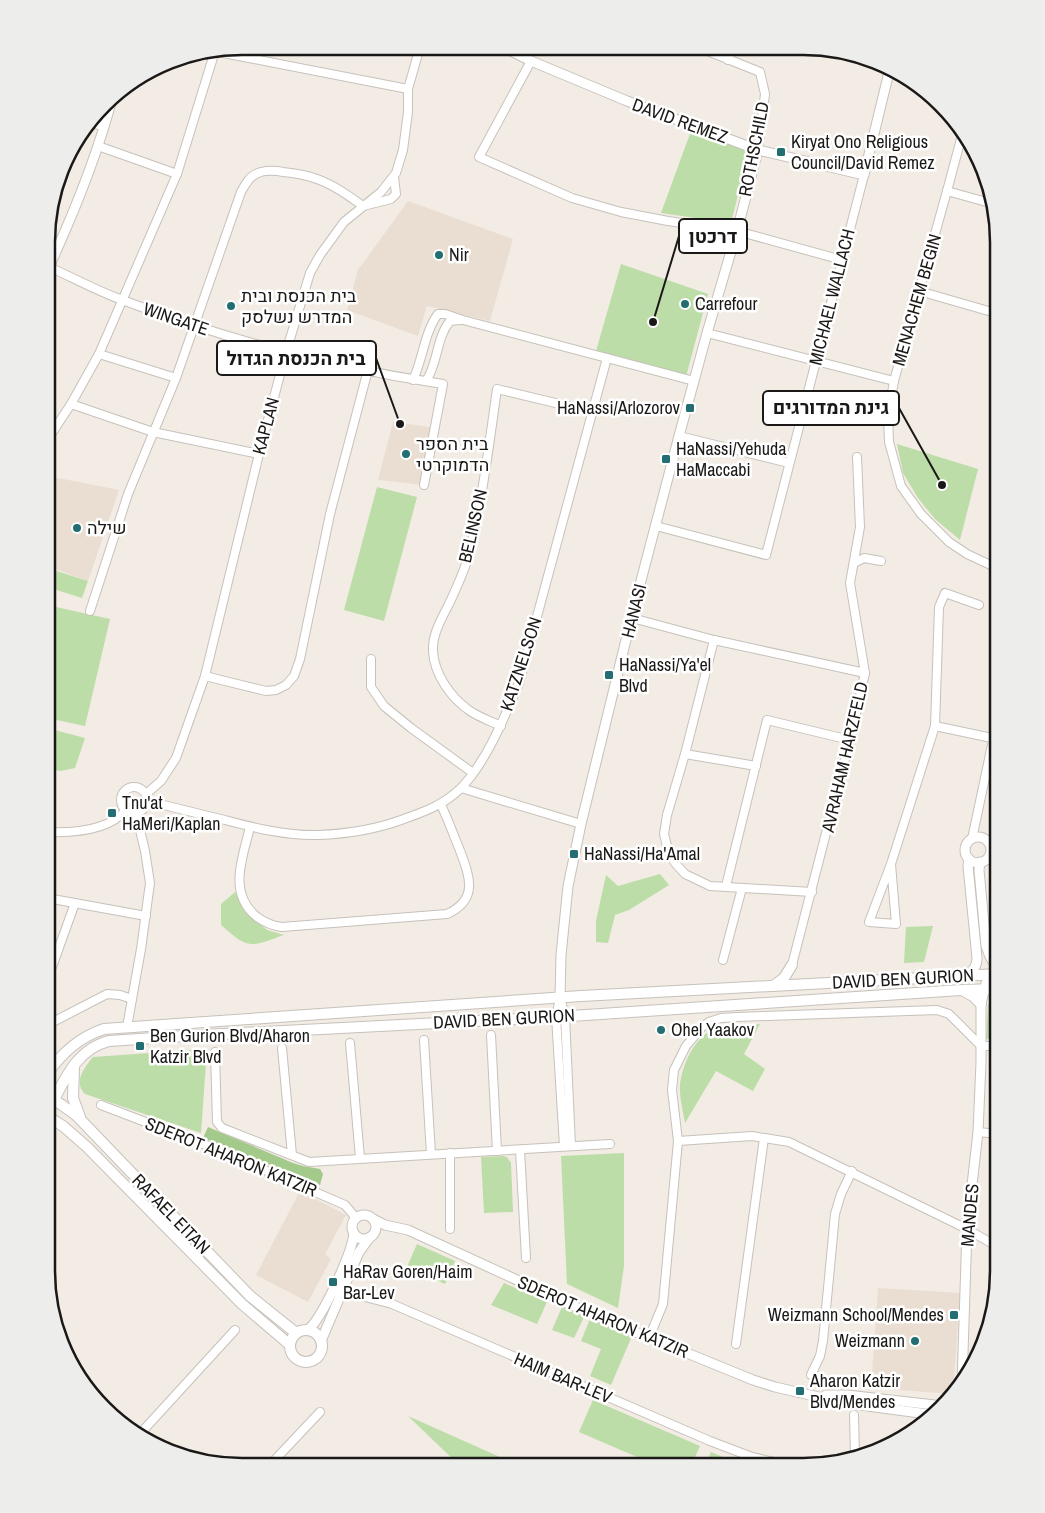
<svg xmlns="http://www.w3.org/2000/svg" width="1045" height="1513" font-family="'Archivo Narrow',Heebo,sans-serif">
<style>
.built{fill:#e9ded1}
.green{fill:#bcdda7}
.forest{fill:#a3ca8a}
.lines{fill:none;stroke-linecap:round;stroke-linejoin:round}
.minor-casing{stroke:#c7c1bb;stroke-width:10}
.tertiary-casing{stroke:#c7c1bb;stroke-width:11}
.secondary-casing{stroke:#c7c1bb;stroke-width:12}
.minor{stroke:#fff;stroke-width:8}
.tertiary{stroke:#fff;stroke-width:9}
.secondary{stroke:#fff;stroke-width:10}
.poi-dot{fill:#226e72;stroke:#fff;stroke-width:2}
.labels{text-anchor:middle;stroke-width:5;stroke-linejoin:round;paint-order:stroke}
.street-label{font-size:18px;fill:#1b1917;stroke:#fff}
.poi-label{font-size:18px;fill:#1b1917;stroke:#fff;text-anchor:start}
.rim{fill:none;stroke:#1b1917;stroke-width:2.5}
.leader{fill:none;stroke:#1b1917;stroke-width:2}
.callout-dot{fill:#1b1917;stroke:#fff;stroke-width:2}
.callout{fill:#fff;stroke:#1b1917;stroke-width:2}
.callout-label{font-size:19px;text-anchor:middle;font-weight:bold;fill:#1b1917}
</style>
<rect width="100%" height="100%" fill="#f2ece5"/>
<g class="built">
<path d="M408,201L513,239L490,321L427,306L418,336L347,310L358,270Z"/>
<path d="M393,422L430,427L424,485L378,480Z"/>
<path d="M48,476L119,490L88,581L47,566Z"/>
<path d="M300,1191L346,1215L325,1254L331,1259L308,1302L256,1275Z"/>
<path d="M878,1288L960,1293L953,1394L871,1388Z"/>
</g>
<g class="green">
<path d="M691,131L749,151L731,223L661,213Z"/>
<path d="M621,264L708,294L686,377L596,351Z"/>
<path d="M897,444L978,469L960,540L935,519L918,498L903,473Z"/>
<path d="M377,487L417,497L384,621L344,610Z"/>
<path d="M47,568L88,581L82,598L47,587Z"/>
<path d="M47,605L110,619L85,726L47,718Z"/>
<path d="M47,728L85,738L75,768L61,771L47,769Z"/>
<path d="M660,874L669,885L629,910L615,915L608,943L596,942V921L606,875L618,886Z"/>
<path d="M235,892L245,912L267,930L284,935C250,947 249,950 221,925V904Z"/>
<path d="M933,926L924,962L904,963L906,927Z"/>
<path d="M998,997V1038L986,1039L988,1005L992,999Z"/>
<path d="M760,1024L744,1054L765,1069L753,1091L716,1071L685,1123C683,1111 679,1096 680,1084C683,1064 693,1041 710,1031C722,1024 747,1025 760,1024Z"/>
<path d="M207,1049L201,1133L85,1094C73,1082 84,1068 93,1057Z"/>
<path d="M624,1153V1266L618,1308L567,1284L561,1156Z"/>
<path d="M503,1156L507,1157L511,1163L513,1212L484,1213L481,1157Z"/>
<path d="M417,1244L455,1261L445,1284L407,1267Z"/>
<path d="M504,1283L547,1302L537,1324L491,1305Z"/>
<path d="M562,1307L584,1317L574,1338L552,1330Z"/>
<path d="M590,1319L632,1336L611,1385L590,1376L601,1349L581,1341Z"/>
<path d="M593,1400L700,1446L691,1466H658L579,1432Z"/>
<path d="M408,1416L520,1466H460Z"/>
<path d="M711,1452L737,1463L750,1467L705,1466Z"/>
</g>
<path class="forest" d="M208,1127L293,1163L303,1166L320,1169L323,1174L320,1185L203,1138Z"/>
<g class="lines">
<defs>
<g id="minor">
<path d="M700,48L760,72L765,94L758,150"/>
<path d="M818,48L885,65"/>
<path d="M213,51L408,89"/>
<path d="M728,60L732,48"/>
<path d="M531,61L479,157L572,198L621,212L668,221L737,231L842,260"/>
<path d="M90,123L104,126"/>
<path d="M962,135L947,191L894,381L888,416L889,442L901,486L921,514L949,542L967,554L999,569"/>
<path d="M98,146L177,174"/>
<path d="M947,191L990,203"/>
<path d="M49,267C74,278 99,292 125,301C228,340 335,368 443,384L424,485"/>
<path d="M919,291L999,314"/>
<path d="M707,333L894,381"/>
<path d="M99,354L176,378"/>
<path d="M413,380C423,359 424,333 438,314H445L463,320L694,381"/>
<path d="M426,381C438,364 436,338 450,321L461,320"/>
<path d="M71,404L153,432L259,454"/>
<path d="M679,436L789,463"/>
<path d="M48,439L71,404L99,354L177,174L215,51"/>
<path d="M656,526L766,555L864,175"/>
<path d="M854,563L864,558L881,561"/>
<path d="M90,611L128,494L176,378L241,192C245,185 249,177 256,174C263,170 275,170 283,172C294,173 306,175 317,179C334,185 349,196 363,206L391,199L396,194L394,177"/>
<path d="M632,618L714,640L865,673"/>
<path d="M714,640L685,754L667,815L664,834L668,850L675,863L685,874L710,886L812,892"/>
<path d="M371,659V687L384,706L411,728L473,773"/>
<path d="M205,676L266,691L276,690L286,685L294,676L300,659L330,514L368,370"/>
<path d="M501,726C490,721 479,717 470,711C451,698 434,674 433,651C432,634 442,618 449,604C456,589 463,574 468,558C482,503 489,445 497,389L593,412"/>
<path d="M935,726L992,738"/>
<path d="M685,754L756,766"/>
<circle cx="134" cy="800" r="13"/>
<path d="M461,788L581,824"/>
<path d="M146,794L161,781L176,758L205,676L259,454L286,352L310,273L320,255L344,222L381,192L396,173L403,150L408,112V89L420,47"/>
<path d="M147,801C173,807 199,814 225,820C255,828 287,836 318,835C347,834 377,829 404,819C426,811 443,805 460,789C486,763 505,716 519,683L607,358"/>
<path d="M250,827C243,857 227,893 257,917C264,922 273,926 282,927L447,914C480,899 469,875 459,848C453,834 448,819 441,805"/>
<path d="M47,832C72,833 108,831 126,810"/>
<path d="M972,839L999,712"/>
<path d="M991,849L998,850"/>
<path d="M891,864L896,924L869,922L891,864L935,726L939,607L945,593L979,605"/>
<path d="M726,886L767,720L850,740"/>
<path d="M47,898L146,916"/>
<path d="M723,960L742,888"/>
<path d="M792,965L850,740L865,673L850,583L860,527L857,457"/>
<path d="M52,967L75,903"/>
<path d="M560,998L556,1017L564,1146"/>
<path d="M561,1001L565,1016L571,1146"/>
<path d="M47,1025L107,994L120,995L132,999"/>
<path d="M127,1027L141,949L150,883L145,851L136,813"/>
<path d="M491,1035L497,1151"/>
<path d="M424,1040L431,1154"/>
<path d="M350,1043L360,1158"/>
<path d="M282,1048L292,1155"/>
<path d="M215,1052L217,1122L222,1128L309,1162L610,1144"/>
<path d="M101,1105L216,1149L345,1205L356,1218"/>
<path d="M978,1132L998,1134"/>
<path d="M678,1141L752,1136L789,1142L967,1229L998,1247"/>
<path d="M520,1150L526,1258"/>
<path d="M450,1153V1229"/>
<path d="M337,1292L342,1291L392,1304L710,1441L752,1457L796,1467"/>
<path d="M649,1338L663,1304L678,1141L672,1090L674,1070L686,1046L702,1027L709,1022L721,1018L737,1017L937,1010L949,1014L981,1046H998"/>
<path d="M736,1344L764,1138"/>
<path d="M811,1375L820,1356L823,1341L835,1214L841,1194L852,1171"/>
<path d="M854,1415L855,1455"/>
<path d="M138,1436L235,1330"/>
<path d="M270,1465L320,1412"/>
</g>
<g id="tertiary">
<path d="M503,47L531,61L627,101L758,150L864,175L890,68"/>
<path d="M48,269C74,213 98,154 113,95"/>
<circle cx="978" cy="850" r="13"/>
<path d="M980,862L979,870L986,946C989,954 991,962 998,966"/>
<path d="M965,976C973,971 977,967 977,958L968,866L969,859"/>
<path d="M560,998L561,955L568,886L581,824L633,611L679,436L707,333L737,231L758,150"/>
<circle cx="364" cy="1227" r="12"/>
<path d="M373,1219L385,1225L408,1230L589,1313L753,1380L775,1387L845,1403L935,1415"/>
<path d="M308,1330C323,1317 352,1253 354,1233"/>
<path d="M321,1341L359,1252L370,1237"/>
<path d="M962,1384L967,1229L978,1132L981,1063V1004L986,983L994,974"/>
<path d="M826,1395H847L943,1406"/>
</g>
<g id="secondary">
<path d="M773,986L784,978L792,965"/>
<path d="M962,990L973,996L981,1004"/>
<path d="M74,1067L73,1098L80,1117"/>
<path d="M47,1074C62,1053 79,1037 104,1029L581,996L998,974"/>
<path d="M47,1096L62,1105L77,1116L250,1296L296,1333"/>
<path d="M47,1113C63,1084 74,1050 109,1041L185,1036L556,1017L961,990L998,989"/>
<path d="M47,1116L63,1126L87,1147L242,1304L290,1345"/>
<circle cx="306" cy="1346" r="16"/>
</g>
</defs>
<use href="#minor" class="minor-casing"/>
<use href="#tertiary" class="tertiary-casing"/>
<use href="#secondary" class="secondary-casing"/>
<use href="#minor" class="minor"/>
<use href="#tertiary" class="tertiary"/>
<use href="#secondary" class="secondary"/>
</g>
<g class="poi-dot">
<rect x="776" y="147" width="10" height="10" rx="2.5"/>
<circle cx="439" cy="255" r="5"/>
<circle cx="685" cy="304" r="5"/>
<circle cx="231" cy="306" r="5"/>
<rect x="685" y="403" width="10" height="10" rx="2.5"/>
<circle cx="406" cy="454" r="5"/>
<rect x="661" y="454" width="10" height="10" rx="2.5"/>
<circle cx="77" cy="528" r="5"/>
<rect x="604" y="670" width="10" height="10" rx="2.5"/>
<rect x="107" y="808" width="10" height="10" rx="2.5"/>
<rect x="569" y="849" width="10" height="10" rx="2.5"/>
<circle cx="661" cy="1030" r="5"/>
<rect x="135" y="1041" width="10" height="10" rx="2.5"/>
<rect x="328" y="1277" width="10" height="10" rx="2.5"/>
<rect x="949" y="1310" width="10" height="10" rx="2.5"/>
<circle cx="915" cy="1341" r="5"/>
<rect x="795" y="1386" width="10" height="10" rx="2.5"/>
</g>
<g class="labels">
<g class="street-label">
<text transform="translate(680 121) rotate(20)" y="6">DAVID REMEZ</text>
<text transform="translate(754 149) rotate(-79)" y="6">ROTHSCHILD</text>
<text transform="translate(832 297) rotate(-76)" y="6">MICHAEL WALLACH</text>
<text transform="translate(917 300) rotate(-74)" y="6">MENACHEM BEGIN</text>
<text transform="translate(176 319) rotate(19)" y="6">WINGATE</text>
<text transform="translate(266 426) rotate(-75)" y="6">KAPLAN</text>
<text transform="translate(473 526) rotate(-77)" y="6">BELINSON</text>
<text transform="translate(634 611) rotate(-76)" y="6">HANASI</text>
<text transform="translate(521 664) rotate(-72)" y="6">KATZNELSON</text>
<text transform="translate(845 757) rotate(-77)" y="6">AVRAHAM HARZFELD</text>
<text transform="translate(903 979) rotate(-3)" y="6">DAVID BEN GURION</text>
<text transform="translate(504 1019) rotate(-3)" y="6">DAVID BEN GURION</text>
<text transform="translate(231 1157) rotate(22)" y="6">SDEROT AHARON KATZIR</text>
<text transform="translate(171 1214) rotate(46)" y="6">RAFAEL EITAN</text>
<text transform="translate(970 1215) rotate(-85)" y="6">MANDES</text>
<text transform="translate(603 1317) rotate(23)" y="6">SDEROT AHARON KATZIR</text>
<text transform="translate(563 1378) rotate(23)" y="6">HAIM BAR-LEV</text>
</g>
<g class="poi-label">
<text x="791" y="148">Kiryat Ono Religious<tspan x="791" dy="21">Council/David Remez</tspan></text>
<text x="449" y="261">Nir</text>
<text x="241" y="302">בית הכנסת ובית<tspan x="241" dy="21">המדרש נשלסק</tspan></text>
<text x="695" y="310">Carrefour</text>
<text x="680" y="414" text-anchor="end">HaNassi/Arlozorov</text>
<text x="416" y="450">בית הספר<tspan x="416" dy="21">הדמוקרטי</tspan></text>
<text x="676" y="455">HaNassi/Yehuda<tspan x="676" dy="21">HaMaccabi</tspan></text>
<text x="87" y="534">שילה</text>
<text x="619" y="671">HaNassi/Ya'el<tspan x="619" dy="21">Blvd</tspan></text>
<text x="122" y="809">Tnu'at<tspan x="122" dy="21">HaMeri/Kaplan</tspan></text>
<text x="584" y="860">HaNassi/Ha'Amal</text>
<text x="671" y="1036">Ohel Yaakov</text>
<text x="150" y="1042">Ben Gurion Blvd/Aharon<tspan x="150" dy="21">Katzir Blvd</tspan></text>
<text x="343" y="1278">HaRav Goren/Haim<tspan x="343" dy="21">Bar-Lev</tspan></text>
<text x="944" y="1321" text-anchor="end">Weizmann School/Mendes</text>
<text x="905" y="1347" text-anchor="end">Weizmann</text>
<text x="810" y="1387">Aharon Katzir<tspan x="810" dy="21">Blvd/Mendes</tspan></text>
</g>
</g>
<path d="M0 0H1045V1513H0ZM242 55H803A187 187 0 0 1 990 242V1271A187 187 0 0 1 803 1458H242A187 187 0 0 1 55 1271V242A187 187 0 0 1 242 55Z" fill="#ededec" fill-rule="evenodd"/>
<path class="rim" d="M242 55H803A187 187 0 0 1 990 242V1271A187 187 0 0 1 803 1458H242A187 187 0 0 1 55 1271V242A187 187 0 0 1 242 55Z"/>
<path class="leader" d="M653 322L679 236M400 424L376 358M942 485L899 408"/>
<g class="callout-dot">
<circle cx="653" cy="322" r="5"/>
<circle cx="400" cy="424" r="5"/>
<circle cx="942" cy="485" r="5"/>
</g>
<g class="callout">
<rect x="679" y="219" width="68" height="34" rx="5"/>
<rect x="217" y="341" width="159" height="34" rx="5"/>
<rect x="763" y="391" width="136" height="34" rx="5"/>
</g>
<g class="callout-label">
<text x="713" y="243">דרכטן</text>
<text x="296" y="365">בית הכנסת הגדול</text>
<text x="831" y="414">גינת המדורגים</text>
</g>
</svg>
